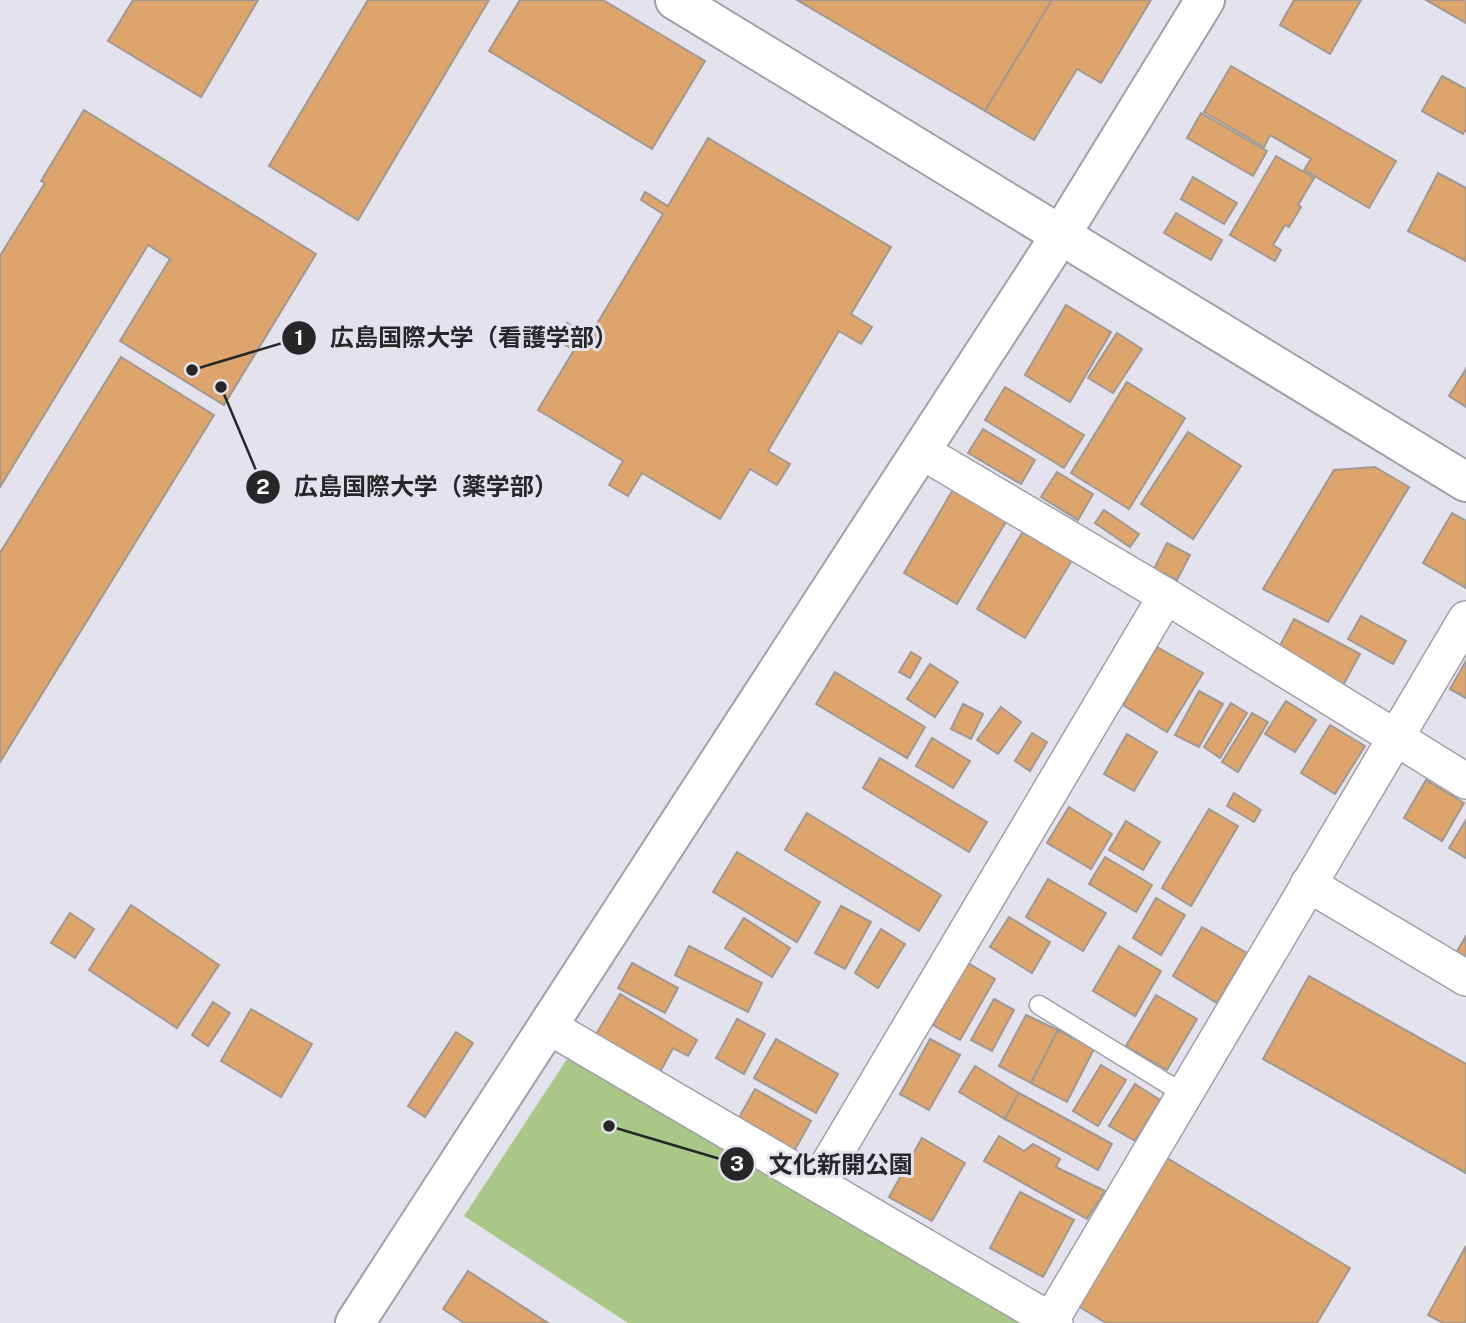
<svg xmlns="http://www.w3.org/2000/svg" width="1466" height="1323" font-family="'Public Sans','Noto Sans JP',sans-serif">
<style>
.green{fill:#a9c888}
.building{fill:#dda46c;stroke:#a09891;stroke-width:2}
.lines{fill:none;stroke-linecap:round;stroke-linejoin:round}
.service-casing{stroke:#a1a0aa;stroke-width:21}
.minor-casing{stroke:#a1a0aa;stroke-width:38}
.tertiary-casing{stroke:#a1a0aa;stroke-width:42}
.service{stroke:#fff;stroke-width:18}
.minor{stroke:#fff;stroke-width:35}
.tertiary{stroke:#fff;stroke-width:38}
.leader{fill:none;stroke:#27272a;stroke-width:2.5}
.callout-dot{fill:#27272a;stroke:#e3e2ed;stroke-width:2.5}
.mark-label{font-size:21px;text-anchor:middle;font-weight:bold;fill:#fff}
.callout-label{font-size:24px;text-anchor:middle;font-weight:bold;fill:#27272a;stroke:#e3e2ed;stroke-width:6;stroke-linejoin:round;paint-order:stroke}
</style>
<rect width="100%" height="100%" fill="#e3e2ed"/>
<path class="green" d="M577,1058L1030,1323H628L464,1216L567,1059Z"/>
<g class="building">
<path d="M133,0H258L201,97L108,41Z"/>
<path d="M368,0H489L358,220L269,166Z"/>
<path d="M520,0H603L705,61L652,149L489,51Z"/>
<path d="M797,0H1052L985,111Z"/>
<path d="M1052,0H1151L1101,83L1077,69L1034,140L985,111Z"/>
<path d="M1294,0H1361L1330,54L1280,25Z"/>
<path d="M1426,0H1466V23Z"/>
<path d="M1231,66L1396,161L1369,208L1304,170L1311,159L1270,135L1264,147L1204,112Z"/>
<path d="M1442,76L1466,89V129L1463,134L1422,111Z"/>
<path d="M84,110L316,254L224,405L120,341L170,259L148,245L0,487V256L45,183L41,181Z"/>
<path d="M1201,113L1267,151L1253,176L1187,138Z"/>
<path d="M708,138L891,247L851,314L872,327L861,344L839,331L768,451L790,464L777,485L750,469L720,519L642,473L628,496L609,485L623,461L538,410L574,350L556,340L567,323L589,337L663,214L641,200L645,192L668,206Z"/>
<path d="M1276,156L1314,178L1298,205L1301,207L1289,227L1285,225L1273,245L1281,250L1275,261L1230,235Z"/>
<path d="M1438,173L1466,188V261L1408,231Z"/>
<path d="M1193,177L1237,203L1224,224L1181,199Z"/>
<path d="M1176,213L1222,240L1211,260L1164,233Z"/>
<path d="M1066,305L1111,332L1070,402L1025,375Z"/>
<path d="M1117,333L1142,349L1113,393L1088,378Z"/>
<path d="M121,357L214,415L0,762V553Z"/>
<path d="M1466,369V407L1449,396Z"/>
<path d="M1127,382L1185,418L1129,509L1071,473Z"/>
<path d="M1005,387L1084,435L1064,468L985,420Z"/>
<path d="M983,429L1035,460L1021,484L968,453Z"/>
<path d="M1188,432L1241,466L1193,539L1141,504Z"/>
<path d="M1375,467L1409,487L1328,622L1263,589L1334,470Z"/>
<path d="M1057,472L1093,494L1078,520L1041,497Z"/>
<path d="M954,488L1007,520L957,604L904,573Z"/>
<path d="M1104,510L1139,534L1130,547L1095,523Z"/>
<path d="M1452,513L1466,521V588L1423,563Z"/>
<path d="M1023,531L1072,560L1025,638L977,609Z"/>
<path d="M1167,543L1190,555L1177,580L1154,569Z"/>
<path d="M1361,616L1406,641L1393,664L1348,639Z"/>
<path d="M1294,619L1360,654L1339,693L1274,657Z"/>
<path d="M1157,647L1203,673L1167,732L1123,705Z"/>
<path d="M911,652L921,658L910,678L899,672Z"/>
<path d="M1466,661V698L1450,689Z"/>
<path d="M930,664L958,682L935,717L907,699Z"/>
<path d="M835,672L925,727L907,758L816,704Z"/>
<path d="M1199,691L1223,704L1199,747L1175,735Z"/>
<path d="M1286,701L1316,720L1295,752L1265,734Z"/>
<path d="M1231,703L1247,713L1220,758L1204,747Z"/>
<path d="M963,704L983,714L971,739L951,729Z"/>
<path d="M1001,707L1021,722L998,754L977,740Z"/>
<path d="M1252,713L1268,722L1238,772L1222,762Z"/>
<path d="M1330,725L1365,746L1335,794L1301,773Z"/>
<path d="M1032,733L1047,742L1030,771L1015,761Z"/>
<path d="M1127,734L1157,752L1134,791L1104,774Z"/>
<path d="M932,738L970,761L953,788L916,766Z"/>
<path d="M880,758L987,822L969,852L863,788Z"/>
<path d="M1426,780L1464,803L1442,841L1404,818Z"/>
<path d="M1234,793L1261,810L1254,822L1227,806Z"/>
<path d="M1069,807L1112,834L1091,869L1047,843Z"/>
<path d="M1209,809L1238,826L1191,906L1162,888Z"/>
<path d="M807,813L941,895L919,931L785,850Z"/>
<path d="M1466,820V858L1449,848Z"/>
<path d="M1126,821L1160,842L1143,870L1109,850Z"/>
<path d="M737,852L820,902L797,942L713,892Z"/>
<path d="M1105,857L1152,885L1136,912L1089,884Z"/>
<path d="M1048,879L1106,913L1083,951L1026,917Z"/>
<path d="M1156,898L1185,915L1161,955L1133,938Z"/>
<path d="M131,905L219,965L177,1028L89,970Z"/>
<path d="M841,906L871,922L845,969L815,953Z"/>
<path d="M70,913L94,929L75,958L51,943Z"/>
<path d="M1009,917L1050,942L1032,973L990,947Z"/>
<path d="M744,918L790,948L772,977L725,948Z"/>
<path d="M1202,927L1247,953L1217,1003L1173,976Z"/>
<path d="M881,929L905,944L878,988L855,973Z"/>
<path d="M1466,936V962L1455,955Z"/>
<path d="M689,946L762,983L748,1012L675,975Z"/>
<path d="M1119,946L1161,971L1135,1016L1093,991Z"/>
<path d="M632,963L678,988L665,1013L618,988Z"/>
<path d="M968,963L995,979L960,1040L933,1025Z"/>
<path d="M1309,976L1466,1064V1173L1263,1059Z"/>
<path d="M620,994L697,1040L688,1056L673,1048L659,1074L595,1036Z"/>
<path d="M1156,995L1197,1019L1167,1070L1126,1046Z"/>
<path d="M994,999L1014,1010L992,1051L971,1040Z"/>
<path d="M213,1002L230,1013L208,1046L192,1035Z"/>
<path d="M251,1009L312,1044L281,1097L221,1061Z"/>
<path d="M1026,1015L1058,1030L1031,1083L999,1066Z"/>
<path d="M737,1019L765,1034L744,1074L716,1058Z"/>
<path d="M1058,1030L1094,1049L1067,1102L1031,1083Z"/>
<path d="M456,1032L473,1043L425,1117L408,1106Z"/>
<path d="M776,1039L838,1074L816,1113L754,1078Z"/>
<path d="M930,1039L960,1055L929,1110L900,1094Z"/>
<path d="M1101,1065L1126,1080L1098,1126L1073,1111Z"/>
<path d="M975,1066L1019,1093L1005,1119L959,1092Z"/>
<path d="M1135,1084L1160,1100L1135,1141L1109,1126Z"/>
<path d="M755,1089L811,1121L793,1153L737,1121Z"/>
<path d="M1019,1093L1112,1144L1098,1170L1005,1119Z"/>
<path d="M999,1136L1024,1151L1033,1144L1060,1159L1056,1167L1105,1191L1087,1219L984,1161Z"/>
<path d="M922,1138L965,1163L932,1221L889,1197Z"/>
<path d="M1167,1158L1350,1268L1317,1323H1106L1078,1306Z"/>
<path d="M1020,1192L1074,1220L1043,1277L990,1248Z"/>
<path d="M1466,1246V1323H1443L1428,1315Z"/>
<path d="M468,1271L548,1323H464L443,1309Z"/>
</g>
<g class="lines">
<defs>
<path id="service" d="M1039,1005L1184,1094"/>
<g id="minor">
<path d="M921,451L1166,596L1466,781"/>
<path d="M1308,884L1466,978"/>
<path d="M548,1026L1055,1323"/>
<path d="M818,1182L1166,596"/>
<path d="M1051,1320L1466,619"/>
</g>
<g id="tertiary">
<path d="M675,0L1466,482"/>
<path d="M355,1323L1060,236L1205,0"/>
</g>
</defs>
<use href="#service" class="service-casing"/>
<use href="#minor" class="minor-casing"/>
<use href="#tertiary" class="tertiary-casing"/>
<use href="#service" class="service"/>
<use href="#minor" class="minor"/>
<use href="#tertiary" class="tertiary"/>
</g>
<path class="leader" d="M192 370L299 338M221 387L263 487M609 1126L737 1164"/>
<g class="callout-dot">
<circle cx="192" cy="370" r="7"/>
<circle cx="221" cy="387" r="7"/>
<circle cx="609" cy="1126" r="7"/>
<circle cx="299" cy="338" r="18"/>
<circle cx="263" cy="487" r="18"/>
<circle cx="737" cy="1164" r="18"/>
</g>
<g class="mark-label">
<text x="299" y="345">1</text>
<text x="263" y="494">2</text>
<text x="737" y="1171">3</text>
</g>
<g class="callout-label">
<text x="474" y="346">広島国際大学（看護学部）</text>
<text x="426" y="495">広島国際大学（薬学部）</text>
<text x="841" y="1173">文化新開公園</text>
</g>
</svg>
